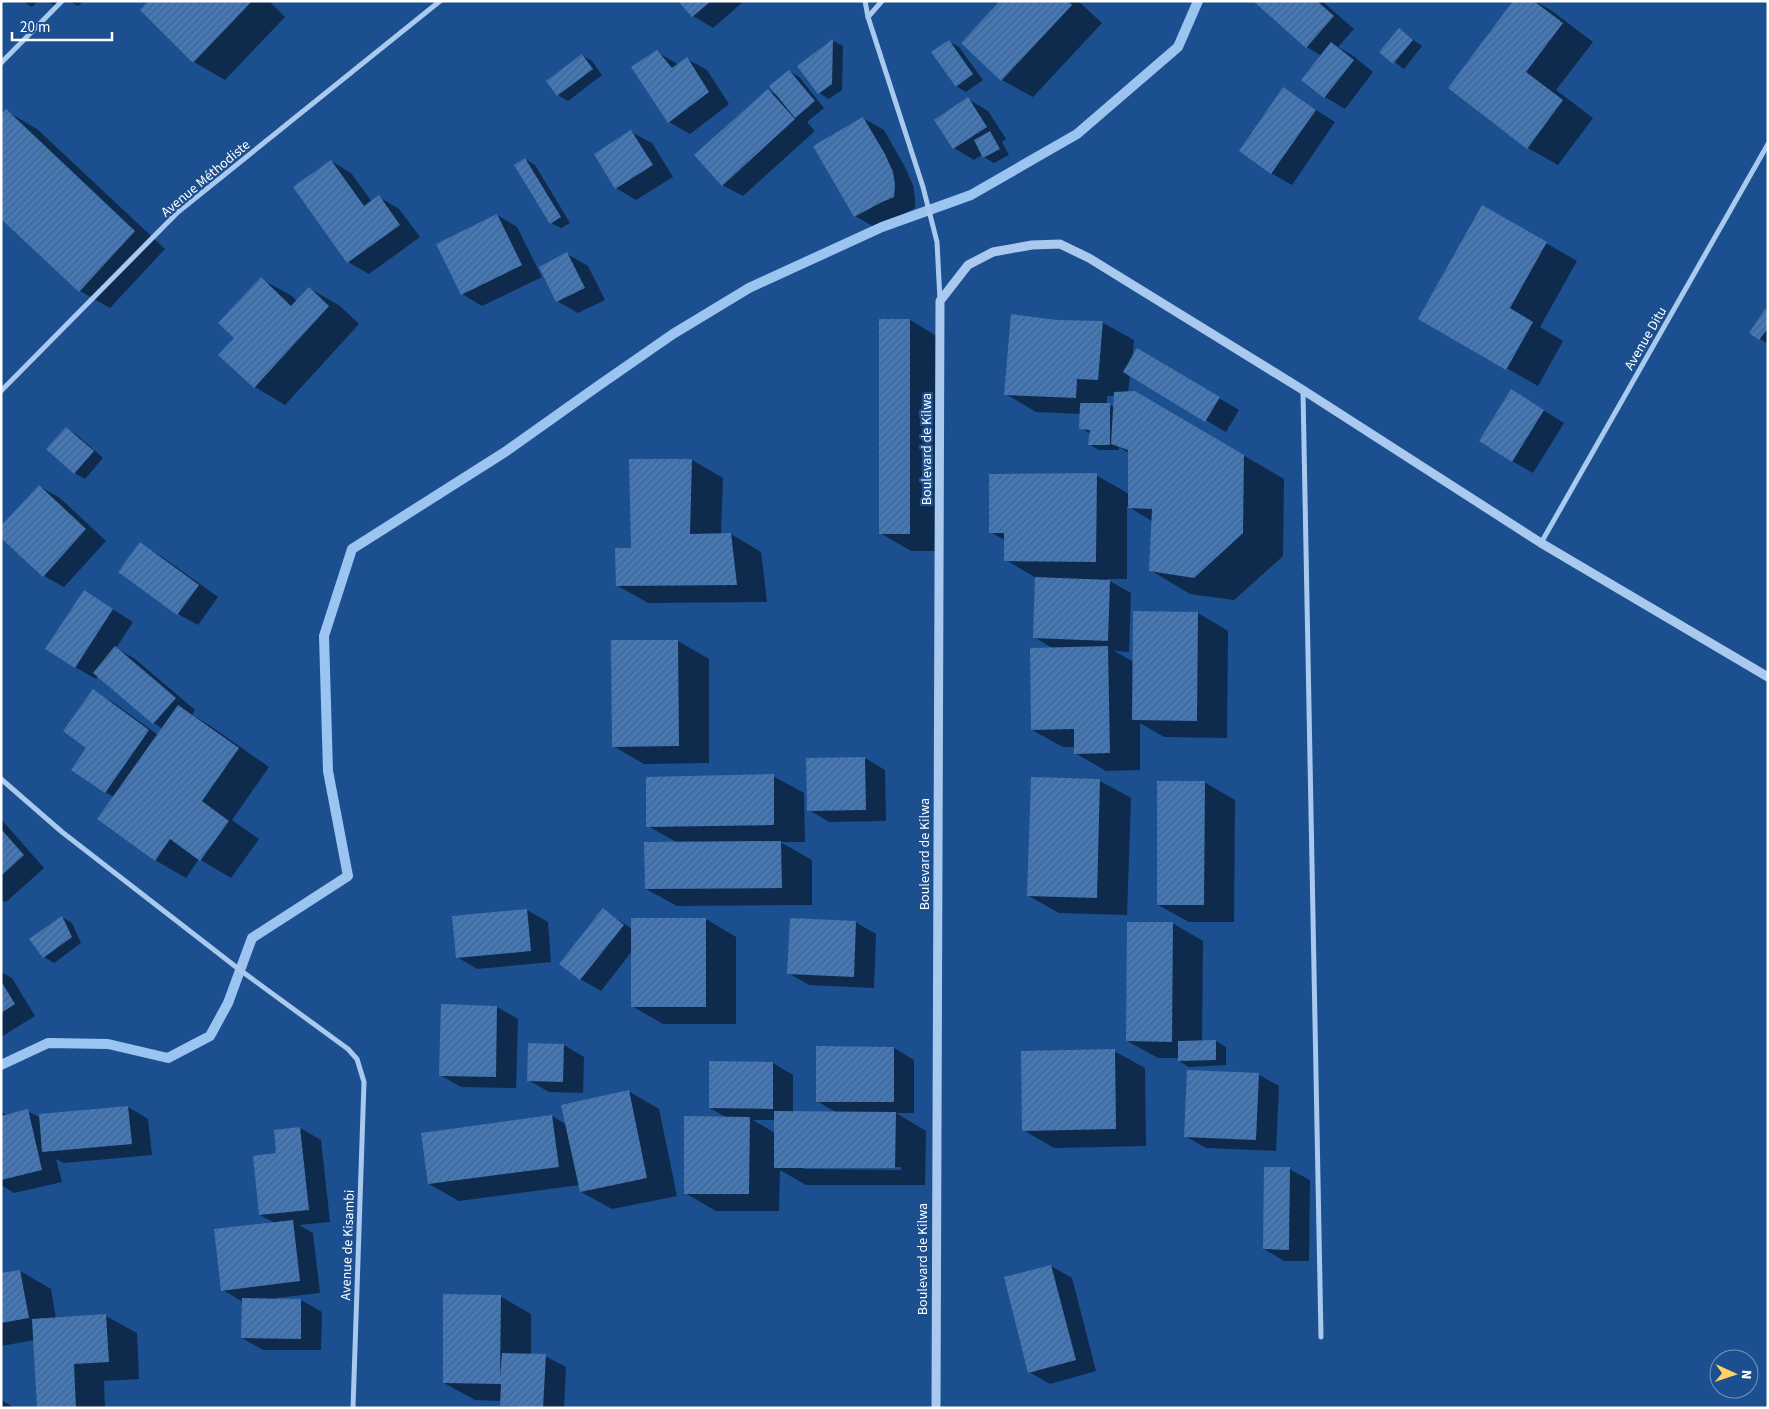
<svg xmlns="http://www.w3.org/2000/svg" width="1769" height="1409" font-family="'Source Sans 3',sans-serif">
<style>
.shadow{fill:#0007;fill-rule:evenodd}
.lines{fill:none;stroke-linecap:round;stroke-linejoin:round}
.stream{stroke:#9cc4f0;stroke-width:10}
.building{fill:url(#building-hatch)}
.minor{stroke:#a9c9ee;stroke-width:5}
.tertiary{stroke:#a9c9ee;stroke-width:9}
.labels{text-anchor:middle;stroke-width:4.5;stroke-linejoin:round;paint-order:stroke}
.street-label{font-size:14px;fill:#fff;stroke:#1b4f8f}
</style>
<defs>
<pattern id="building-hatch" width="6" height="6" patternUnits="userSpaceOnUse" patternTransform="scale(1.25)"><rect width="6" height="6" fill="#4478b7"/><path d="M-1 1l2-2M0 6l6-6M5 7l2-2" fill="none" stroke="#486282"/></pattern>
</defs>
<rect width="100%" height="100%" fill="#1b4f8f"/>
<g class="shadow">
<path d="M22,1H38L32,7Z"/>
<path d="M47,1H60L55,6Z"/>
<path d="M69,1H84L78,6Z"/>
<path d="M150,1H269L285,17L225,80L194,62L141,10Z"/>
<path d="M679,1H744L713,28L693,16Z"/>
<path d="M1002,1H1078L1102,23L1033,97L1002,80Z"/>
<path d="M1255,1H1322L1354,29L1338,47L1352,55L1373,72L1345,109L1325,97L1322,56L1307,47Z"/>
<path d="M1515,1H1535L1552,11L1593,42L1556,90L1593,118L1558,165L1528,148Z"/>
<path d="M1399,30L1422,46L1404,69L1381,52Z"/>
<path d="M833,41L843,46L842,90L829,99L819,93L799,66Z"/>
<path d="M949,42L959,47L983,80L966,92L956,86Z"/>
<path d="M657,52L679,65L687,59L707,70L729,104L690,134L669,122Z"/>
<path d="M582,55L592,61L602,75L568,101L558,95L548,81Z"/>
<path d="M789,71L799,77L824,108L807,122L815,131L743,196L722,185L768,90L780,97Z"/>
<path d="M1283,89L1335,122L1292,185L1271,173Z"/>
<path d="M968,99L988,111L1006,139L1002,142L1009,155L994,163L984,157L983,154L974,160L954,148Z"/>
<path d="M6,111L37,129L165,249L110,308L80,291Z"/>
<path d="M863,118L884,130L905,167L913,185L915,197V208L876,228L855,216Z"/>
<path d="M631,132L652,143L673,177L636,200L616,188Z"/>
<path d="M525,159L535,165L570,223L561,228L551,223Z"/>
<path d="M331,161L351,173L372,202L379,197L399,209L420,237L369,274L348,262Z"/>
<path d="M1483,207L1577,261L1540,327L1563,341L1538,386L1420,319Z"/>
<path d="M497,215L517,227L542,277L482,306L462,294Z"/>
<path d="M567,254L588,266L605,300L578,313L557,301Z"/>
<path d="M261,279L292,296L297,302L309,288L340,306L359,324L285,405L255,387Z"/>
<path d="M1768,312V344L1751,333Z"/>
<path d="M910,320L940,338V551H911L880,533Z"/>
<path d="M1057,321L1103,323L1134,340L1132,361L1158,362L1239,410L1226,432L1130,375L1128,393L1176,416L1284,479L1283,556L1234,600L1190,594L1150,570L1152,521L1127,506V579H1106L1131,593L1129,652L1114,651L1134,662L1198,613L1228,631L1227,738L1164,737L1140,723V770L1106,771L1075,753V747H1063L1032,730L1054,649L1034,637L1036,578L1006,560V541L990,532L1096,475L1129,494V453L1119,447V450H1099L1089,444L1091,434L1081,428V414L1036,412L1006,394ZM1107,396H1115L1114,407L1107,404Z"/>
<path d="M1532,403L1564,423L1533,473L1512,461Z"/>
<path d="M66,429L76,434L103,458L85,479L75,473Z"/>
<path d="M692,460L723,478L721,534H731L761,552L767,602L648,603L618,586L632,549Z"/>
<path d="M39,486L60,498L106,541L64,587L44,576Z"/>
<path d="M140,544L161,556L218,597L198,625L178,614Z"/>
<path d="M84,591L133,622L116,648L135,659L195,710L192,715L209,725L269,767L232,820L259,839L231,878L199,859L186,878L155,860L114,797L105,792L88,748L93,691L114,703L158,735L163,729L154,723L98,676L96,679L75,667Z"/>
<path d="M678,641L709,659V763L644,764L613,746Z"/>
<path d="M865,758L885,770L886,821L829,822L809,810Z"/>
<path d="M773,776L804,793L805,842H780L812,860V905L677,906L646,889L678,843L648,826Z"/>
<path d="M1032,779L1100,781L1131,798L1127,915L1059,913L1029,896Z"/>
<path d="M1204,782L1235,800L1234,922H1189L1158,905Z"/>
<path d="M1,819L44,868L6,902L1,900Z"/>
<path d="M527,910L548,922L551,962L477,969L457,957L453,917Z"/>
<path d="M603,910L632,929L706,919L736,937V1024H663L632,1006V951L601,991L580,979Z"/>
<path d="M62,917L72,923L81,943L54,963L44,957Z"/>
<path d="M855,922L876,934L874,988L809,985L788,973Z"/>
<path d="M1172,923L1203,941L1202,1041H1216L1226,1047V1065L1189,1067L1179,1061V1058H1158L1127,1041Z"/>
<path d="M1,972L12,978L35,1016L1,1037Z"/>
<path d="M442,1006L497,1007L518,1019L516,1088L461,1087L440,1075Z"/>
<path d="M564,1045L584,1057L583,1093L549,1092L528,1080Z"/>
<path d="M894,1048L914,1060V1113H896L926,1131L925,1185H806L780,1170L779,1211H716L685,1193L727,1118L710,1108L773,1063L793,1075V1113H837L817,1101ZM753,1120H775V1133ZM804,1167H901V1170L804,1169Z"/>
<path d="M1114,1051L1145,1068L1146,1146L1054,1148L1023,1130Z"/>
<path d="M1259,1075L1279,1086L1276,1151L1206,1148L1185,1136Z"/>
<path d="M628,1091L659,1109L677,1196L612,1209L581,1192L580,1185L459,1201L429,1184L552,1116L567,1125Z"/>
<path d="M128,1107L148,1119L152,1155L64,1163L56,1159L62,1182L14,1193L1,1185V1112L7,1115L27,1111L41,1118Z"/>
<path d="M300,1128L321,1140L330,1222L299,1225L313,1233L320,1293L276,1298V1300H301L322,1312L321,1350H263L242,1338L243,1302L223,1290L275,1223L260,1215L278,1155L276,1131Z"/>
<path d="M1289,1169L1310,1180L1309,1261H1284L1264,1249Z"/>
<path d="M1051,1266L1072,1278L1096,1371L1050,1384L1029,1372Z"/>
<path d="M20,1271L51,1289L56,1319L106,1316L137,1333L139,1379L104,1381L105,1408H38L35,1340L1,1346V1275Z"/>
<path d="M500,1296L531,1314V1355L545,1356L566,1367L564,1408H505L501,1405V1401L475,1400L444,1383Z"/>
<path d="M1,1400L15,1408H1Z"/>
</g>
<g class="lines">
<path class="stream" d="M1,1065L48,1043L108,1044L168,1058L210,1036L228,1003L252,938L348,876L328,771L324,636L352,549L505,452L598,386L673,334L749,288L882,227L971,195L1077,134L1178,47L1198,1"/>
</g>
<g class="building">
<path d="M148,1H252L193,63L140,10Z"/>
<path d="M678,1H711L692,17Z"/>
<path d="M1000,1H1068L1072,5L1001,81L961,43Z"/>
<path d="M1253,1H1317L1334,16L1306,48Z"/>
<path d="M1513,1H1534L1563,23L1526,72L1563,100L1527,149L1448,88Z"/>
<path d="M1399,28L1413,40L1393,64L1379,52Z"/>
<path d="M833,39L832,84L818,94L797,66Z"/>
<path d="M949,40L973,74L956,87L931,52Z"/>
<path d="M1331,42L1354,60L1324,98L1301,80Z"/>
<path d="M657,50L672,68L687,57L709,92L668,123L631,67Z"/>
<path d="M582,54L593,69L557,96L546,81Z"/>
<path d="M789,70L815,101L795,118L769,86Z"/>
<path d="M1283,87L1316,110L1271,174L1239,151Z"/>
<path d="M768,89L795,119L722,186L694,155Z"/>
<path d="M968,97L987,127L953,149L934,120Z"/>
<path d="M6,109L135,231L79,292L1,219V114Z"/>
<path d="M863,117L885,154L893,172L895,185L894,197L882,202L854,217L813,146Z"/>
<path d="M631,130L653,165L615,189L594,154Z"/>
<path d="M990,131L1000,149L983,158L974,140Z"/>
<path d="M525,158L561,217L550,224L514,165Z"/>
<path d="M331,160L364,206L379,195L400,225L347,263L293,187Z"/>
<path d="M1482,205L1547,242L1510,308L1533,322L1506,370L1418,319Z"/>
<path d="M497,214L522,265L461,295L436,244Z"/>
<path d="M567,252L585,288L556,302L539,267Z"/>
<path d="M261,277L291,306L309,287L329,306L254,388L218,355L234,338L218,323Z"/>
<path d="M1765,309L1768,311V328L1759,340L1749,333Z"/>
<path d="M1011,314L1057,320L1103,321L1098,380L1077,379L1076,398L1004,395Z"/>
<rect x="879" y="319" width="31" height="215"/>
<path d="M1137,348L1220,397L1205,422L1123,372Z"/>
<path d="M1511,389L1544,410L1512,462L1479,441Z"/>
<path d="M1135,391L1244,455L1243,533L1194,578L1149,571L1152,509L1128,508V450L1111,444L1114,392Z"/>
<path d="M1080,403H1110V445H1088L1090,430L1079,429Z"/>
<path d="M66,427L94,451L74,474L46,449Z"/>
<path d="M629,459H692L690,534L731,533L737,585L616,586L615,548H631Z"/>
<path d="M1097,473L1096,562L1004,561V533H989V474Z"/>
<path d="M39,485L86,529L43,577L1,538V526Z"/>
<path d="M140,542L199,585L177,615L118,572Z"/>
<path d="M1035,577L1110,580L1108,641L1033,638Z"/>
<path d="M84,590L113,609L75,668L45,649Z"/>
<path d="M1133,611L1198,612L1197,721L1132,720Z"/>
<path d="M611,640H678L679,746L612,747Z"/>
<path d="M115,646L176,698L153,724L93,673Z"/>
<path d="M1108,646L1110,753L1074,754V729L1031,730L1030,648Z"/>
<path d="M93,689L149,730L105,793L71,770L86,748L63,731Z"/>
<path d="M178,705L239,748L202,801L229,821L200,861L170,839L155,861L97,819Z"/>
<path d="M865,757L866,810L807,811L806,758Z"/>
<path d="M774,774V825L646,827V777Z"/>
<path d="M1031,777L1100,779L1097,898L1027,896Z"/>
<path d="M1157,781H1205L1204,905H1157Z"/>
<path d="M1,829L24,855L1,876Z"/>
<path d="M781,841L782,888L645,889L644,842Z"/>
<path d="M603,908L624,925L580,980L559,964Z"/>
<path d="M527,909L531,951L456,958L452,916Z"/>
<path d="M62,916L72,937L43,958L29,939Z"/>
<rect x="631" y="918" width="75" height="89"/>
<path d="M790,918L856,921L854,977L787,974Z"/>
<path d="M1127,922H1173L1172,1042L1126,1041Z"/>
<path d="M1,981L15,1004L1,1013Z"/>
<path d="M441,1004L497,1006L496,1077L439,1076Z"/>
<path d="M1216,1040V1060L1178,1061V1041Z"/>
<path d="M528,1043L564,1044L563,1082L527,1081Z"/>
<path d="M816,1046L894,1047V1102H816Z"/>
<path d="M1115,1049L1116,1129L1022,1131L1021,1051Z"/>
<path d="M709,1061L773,1062V1109L709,1108Z"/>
<path d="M1187,1070L1259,1073L1256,1140L1184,1137Z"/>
<path d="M629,1090L647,1178L580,1192L561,1105Z"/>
<path d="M128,1106L132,1144L42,1152L39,1114Z"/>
<path d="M28,1109L42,1170L1,1180V1116Z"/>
<path d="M774,1111L896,1112L895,1168H774Z"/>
<path d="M552,1115L559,1167L428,1184L421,1133Z"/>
<path d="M684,1116L750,1117L749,1194H684Z"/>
<path d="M300,1127L309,1210L259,1215L253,1156L276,1153L274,1130Z"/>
<path d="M1264,1167H1290L1289,1250L1263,1249Z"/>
<path d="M293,1220L300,1281L221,1291L214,1229Z"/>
<path d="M1051,1265L1076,1360L1028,1373L1004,1277Z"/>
<path d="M20,1270L29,1318L1,1323V1273Z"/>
<path d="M443,1294L501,1295L500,1378L502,1353L546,1354L543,1408L500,1406L501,1384L443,1383Z"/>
<path d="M242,1298L301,1299V1339L241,1338Z"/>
<path d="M106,1314L109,1362L74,1364L76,1408H37L32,1319Z"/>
</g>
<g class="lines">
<g class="minor">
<path d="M865,1L868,17L923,187L937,242L940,300"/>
<path d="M868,17L882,1"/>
<path d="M1,63L62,1"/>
<path d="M1,391L178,212L440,1"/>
<path d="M1303,391L1321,1337"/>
<path d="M1541,543L1768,144"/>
<path d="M1,779L62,832L240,970L348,1049L357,1059L364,1082L353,1408"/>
</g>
<path class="tertiary" d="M936,1408L940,301L968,265L993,252L1032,245L1060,244L1089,258L1303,390L1541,543L1768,677"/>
</g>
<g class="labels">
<g class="street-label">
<text transform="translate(205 178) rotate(-40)" y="5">Avenue Méthodiste</text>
<text transform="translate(1645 338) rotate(-60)" y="5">Avenue Ditu</text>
<text transform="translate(926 449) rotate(-90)" y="5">Boulevard de Kilwa</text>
<text transform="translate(924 854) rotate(-90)" y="5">Boulevard de Kilwa</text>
<text transform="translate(347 1245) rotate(-88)" y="5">Avenue de Kisambi</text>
<text transform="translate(922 1259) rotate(-90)" y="5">Boulevard de Kilwa</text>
</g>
</g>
<rect width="1769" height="1409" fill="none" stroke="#ffffff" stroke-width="5"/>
<g transform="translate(1734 1374) rotate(93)"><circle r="24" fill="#1b4f8f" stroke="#7695bc"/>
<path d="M0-4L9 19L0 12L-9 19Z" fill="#ffd166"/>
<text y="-8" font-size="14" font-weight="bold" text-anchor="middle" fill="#ffffff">N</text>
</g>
<path d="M12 32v8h100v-8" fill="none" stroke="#ffffff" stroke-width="2.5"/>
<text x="20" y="32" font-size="15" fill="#ffffff" stroke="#1b4f8f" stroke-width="4" paint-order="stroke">20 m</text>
</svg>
